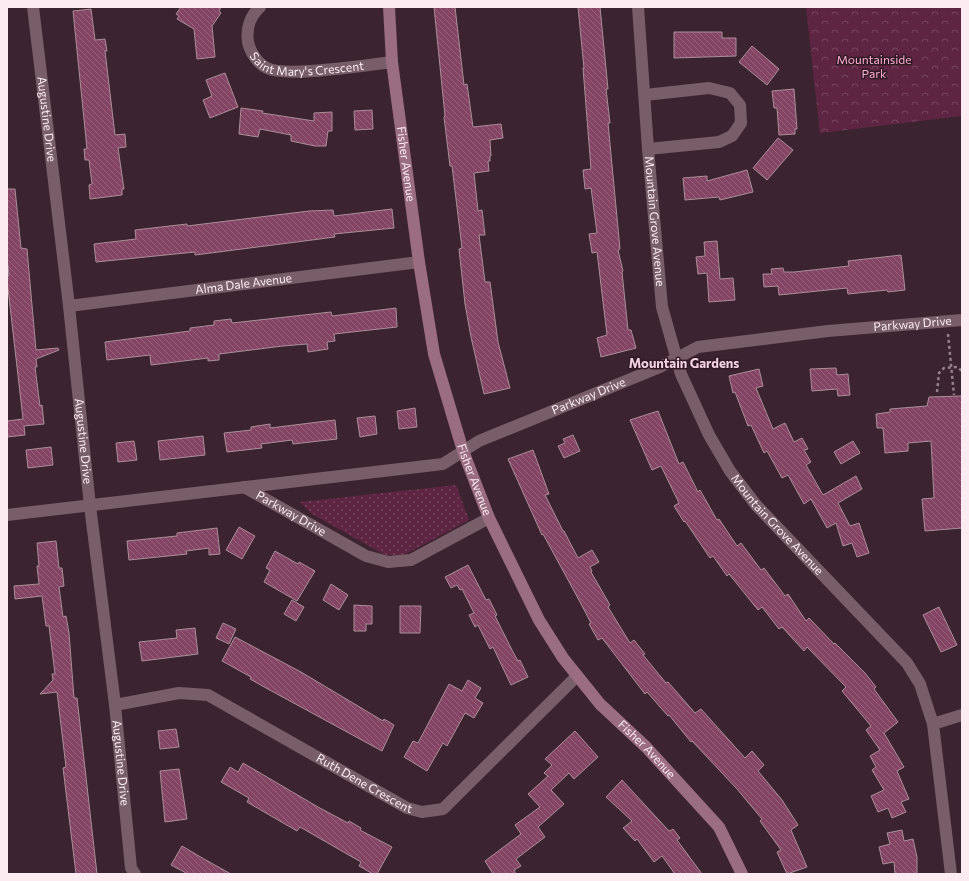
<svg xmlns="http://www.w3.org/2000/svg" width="969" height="881" font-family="Commissioner,sans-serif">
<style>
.grass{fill:url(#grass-dots)}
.forest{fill:url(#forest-crowns)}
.building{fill:url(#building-back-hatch);stroke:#ab8e9a}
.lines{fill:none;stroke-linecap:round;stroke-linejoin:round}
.path{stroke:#96828a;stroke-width:2.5;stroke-dasharray:3 3;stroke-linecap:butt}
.street{stroke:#785e69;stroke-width:12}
.secondary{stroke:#9a6d81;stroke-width:12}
.labels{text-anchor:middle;stroke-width:3;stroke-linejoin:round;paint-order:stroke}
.street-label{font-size:12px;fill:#fcecf2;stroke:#311a25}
.park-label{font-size:12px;fill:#fdb0d3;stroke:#311a25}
.neighbourhood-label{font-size:13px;font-weight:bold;fill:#f3d3e1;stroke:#311a25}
</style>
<defs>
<pattern id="grass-dots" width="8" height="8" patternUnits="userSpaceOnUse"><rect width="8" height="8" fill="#5e2542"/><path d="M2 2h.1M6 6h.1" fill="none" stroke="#76455e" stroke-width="1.8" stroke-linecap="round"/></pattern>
<pattern id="forest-crowns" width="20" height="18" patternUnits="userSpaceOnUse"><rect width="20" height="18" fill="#5e2542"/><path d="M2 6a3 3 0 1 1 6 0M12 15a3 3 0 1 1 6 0" fill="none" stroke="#76455e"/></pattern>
<pattern id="building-back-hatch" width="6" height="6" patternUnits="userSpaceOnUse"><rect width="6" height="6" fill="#844564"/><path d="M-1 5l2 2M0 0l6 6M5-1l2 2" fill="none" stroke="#96607b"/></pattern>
</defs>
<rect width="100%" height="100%" fill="#3b242f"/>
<path class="grass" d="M456,485L469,520L404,555H385L312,514L300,502Z"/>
<path class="forest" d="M806,7H962V116L820,133Z"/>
<g class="building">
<path d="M181,7H221L219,11L221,13L212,26L215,57L197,59L194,29L177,19L179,16L176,14Z"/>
<path d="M434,7H455L464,85L467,84L473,127L501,124L503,138L490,140L491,156H490V161H488L489,171L474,173L478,211L482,210L485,235H479L485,282H490L498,342L510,388L484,394L471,337L465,304L459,249L462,248L452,166H450L444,117L445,116Z"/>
<path d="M578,7H600L608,89H606L610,123H608L620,249L618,250L623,271L622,272L628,330H631L636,348L601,357L597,338L607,335L597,252L592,253L589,234L597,233L591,188L585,189L583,170L591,169L583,68H584Z"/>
<path d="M91,9L95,40L105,39L107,51H105L115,135L125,134L126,147L118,148L124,189H122V195L90,199L89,185L92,184L89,160H85L84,149H87L73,11Z"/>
<path d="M674,32H722V38H736V56L674,58Z"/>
<path d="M752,46L779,69L767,85L739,62Z"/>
<path d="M225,73L238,107L210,118L203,100L212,96L206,80Z"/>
<path d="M794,89L797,129H795V134L779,135L777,108H774L772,91Z"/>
<path d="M241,108L263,111L262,113L314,121V113L332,112V131H328L326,146H315L291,141V135L260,129L258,137L239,134Z"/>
<path d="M372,110L373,129L355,130L354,111Z"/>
<path d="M778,138L793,150L767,180L753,168Z"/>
<path d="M747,170L753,192L720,200L719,197L685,200L683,178L707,176V181Z"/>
<path d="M7,189H15L21,248L27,249L36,350L58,348L59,350L36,359L37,367H35L40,406L42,405L44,424L24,426L25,435L7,437V421L23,419L7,280V276H9L7,257Z"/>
<path d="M392,209L394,228L334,234L335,237L312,240L195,255V252L96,262L94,244L136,239L135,230L187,224V226L309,211L333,210L334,216Z"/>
<path d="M717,241L720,279L733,278L735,300L709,302L707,273L698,274L696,257L705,256L704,242Z"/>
<path d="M901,255L905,290L888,292L887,290L848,294L847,288L779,295L778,286L764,287L763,274H772L771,269L783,268L784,272H794L849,266L848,261Z"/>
<path d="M396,308L397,327L334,334L335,341L327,342L328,349L308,352L307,344L283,346L219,354V360L208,361V358L151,365L150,355L107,360L105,342L190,331V328L214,325V321L231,319L232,323L331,312L332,316Z"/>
<path d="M836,368L837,375L848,374L850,395L838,396L837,389L812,391L810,369Z"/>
<path d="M759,369L763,386L756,388L773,429L785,423L794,442L802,438L808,449L804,450L811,462L806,465L823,495L856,476L862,489L838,503L850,526L859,523L869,553L857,557L852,543L843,546L836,523L827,528L811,499L804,504L788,475L782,478L767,451L764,453L751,425L748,426L735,392L733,393L729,376Z"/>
<path d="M962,396V528L925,531L922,499L934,498L931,441L908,443V451L885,453L883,428H877L876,414L890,412V409L927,406L929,397Z"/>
<path d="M415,408L417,427L399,429L397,411Z"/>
<path d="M658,411L679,464L683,462L698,492L700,490L717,520L719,519L737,546L741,543L761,570L764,568L785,596L788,594L806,621L809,618L834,644L835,643L865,673L876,687L874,689L898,722L884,733L904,767L897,771L909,799L901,802L906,812L892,818L888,808L878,812L871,796L884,790L872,770L876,767L870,756L880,750L866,730L871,726L842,691L846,687L807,647L804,651L782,627L779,629L762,607L758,610L729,574L727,576L713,556L710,558L685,521L684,522L674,506L679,503L661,466L652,470L630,420Z"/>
<path d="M375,416L377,434L360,437L357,418Z"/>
<path d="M335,420L337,439L293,444L292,440L261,444L262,448L227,452L224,433L251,430V427L270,424V428Z"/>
<path d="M573,435L580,451L564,458L558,446L565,443L563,439Z"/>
<path d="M203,436L205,455L160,460L158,441Z"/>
<path d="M134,441L137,460L118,462L116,443Z"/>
<path d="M853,441L860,453L841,464L834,452Z"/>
<path d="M51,447L53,465L28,468L26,450Z"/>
<path d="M533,450L549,494L545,495L563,531H564L578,558L592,550L599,562L590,567L592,571L591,572L610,605L608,607L630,643L634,640L645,654L643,655L666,683L668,682L695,713L701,709L745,758L752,751L764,765L758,771L782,800L798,825L791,830L807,867L787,874L777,852L781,850L760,821L762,819L737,789L692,741L691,742L669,715L668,716L647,692L645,694L602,638L598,640L589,624L591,623L580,602L543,534L542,535L508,459Z"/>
<path d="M239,527L255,536L242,559L226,550Z"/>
<path d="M217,528L220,554L209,555V548L186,551L187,554L129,560L127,541L177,536V533Z"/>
<path d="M56,541L59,568H62L64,586L59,587L63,617L66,616L69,633L74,698H77L97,874H76L63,768L66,767L57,692L40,694L53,680L52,674H55L49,626H46L42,596L15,599L14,586L39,584L37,566H39L37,543Z"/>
<path d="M275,551L298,564L299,562L315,571L297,601L264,582L270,570L266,568Z"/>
<path d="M468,565L486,600L489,599L497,615L495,616L513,652L518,661L520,660L528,677L511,685L493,647L490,649L478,625L475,627L469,615L474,613L462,589L460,590L457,585L451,588L445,577Z"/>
<path d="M331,584L348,595L339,610L323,600Z"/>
<path d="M292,600L304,607L296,621L284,614Z"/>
<path d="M354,605L372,606V624H366V631H354Z"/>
<path d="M400,606H421L420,633H400Z"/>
<path d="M939,607L957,645L941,652L923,615Z"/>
<path d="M223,623L236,629L229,644L216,638Z"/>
<path d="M195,628L198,654L142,661L139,642L177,638L176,630Z"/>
<path d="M235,637L301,672L378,718L383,721L384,719L394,725L382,751L266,688L250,679L251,677L222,661Z"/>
<path d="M468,680L481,688L475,698L483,703L474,718L465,713L447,746L443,743L427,771L404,757L413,741L418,743L449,684L462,691Z"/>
<path d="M176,729L179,747L160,749L158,731Z"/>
<path d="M575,731L598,757L574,779L569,773L551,790L564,804L538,827L545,837L516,859L521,866L514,870L516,874H493L485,861L521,834L515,825L540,807L528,794L548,776L544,773L552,765L545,759Z"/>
<path d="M243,763L318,807L348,823L349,821L361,828L360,830L392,847L377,874H373L359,866L361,862L300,827L297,831L247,802L249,798L221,782L230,767L238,772Z"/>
<path d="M179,769L187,819L165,822L160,771Z"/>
<path d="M622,780L668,830L670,831L673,829L680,838L677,840L702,874H675L662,856L654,862L637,839L635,841L623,828L632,821L606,797Z"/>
<path d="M902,830L904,841L913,839L917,857V874H895L894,862L883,864L879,847L890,844L887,833Z"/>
<path d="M182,846L204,859L231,874H188L171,865Z"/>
</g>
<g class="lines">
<g class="path">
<path d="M948,334L954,395"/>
<path d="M937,392L939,373L944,368L957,367L962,371"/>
</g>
<g class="street">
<path id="s1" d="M33,7L69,306L90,506L115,705L131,868L135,874"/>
<path id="s2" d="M260,7C250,16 246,29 248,42C250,52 258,64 267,68C286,78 368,65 392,62"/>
<path id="s3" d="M638,7L648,149L662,307L681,374L709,435L730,471L756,505L907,663L920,684L933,724L951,874"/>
<path d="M645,95L709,88L730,93L740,105L741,123L732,136L719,142L648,149"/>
<path id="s4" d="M69,306L419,262"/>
<path id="s5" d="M244,487L366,556L388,562L411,560L489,518"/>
<path id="s6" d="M7,515L443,464L479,441L660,367L698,347L828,331L962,320"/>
<path id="s7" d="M115,705L179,693L208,695L407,808L422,812L443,809L577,676"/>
<path d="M933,724L962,715"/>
</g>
<path class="secondary" id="s8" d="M389,7L392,62L419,262L434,354L463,451L489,518L539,620L563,658L600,704L646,747L719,827L742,874"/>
</g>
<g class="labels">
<g class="street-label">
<text dy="4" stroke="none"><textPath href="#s2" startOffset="110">Saint Mary's Crescent</textPath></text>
<text dy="4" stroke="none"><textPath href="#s1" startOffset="113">Augustine Drive</textPath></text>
<text dy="4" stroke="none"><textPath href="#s8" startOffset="158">Fisher Avenue</textPath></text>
<text dy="4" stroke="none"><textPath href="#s3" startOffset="215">Mountain Grove Avenue</textPath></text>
<text dy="4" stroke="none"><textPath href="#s4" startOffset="176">Alma Dale Avenue</textPath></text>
<text dy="4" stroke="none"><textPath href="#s6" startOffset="936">Parkway Drive</textPath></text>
<text dy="4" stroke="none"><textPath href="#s6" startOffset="600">Parkway Drive</textPath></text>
<text dy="4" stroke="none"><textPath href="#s1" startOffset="437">Augustine Drive</textPath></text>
<text dy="4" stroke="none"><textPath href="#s8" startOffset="482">Fisher Avenue</textPath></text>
<text dy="4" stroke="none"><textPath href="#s5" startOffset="54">Parkway Drive</textPath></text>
<text dy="4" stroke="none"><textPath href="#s3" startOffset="551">Mountain Grove Avenue</textPath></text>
<text dy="4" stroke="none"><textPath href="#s8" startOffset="806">Fisher Avenue</textPath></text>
<text dy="4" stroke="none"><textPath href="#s1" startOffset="761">Augustine Drive</textPath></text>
<text dy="4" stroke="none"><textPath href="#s7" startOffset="274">Ruth Dene Crescent</textPath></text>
</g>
<g class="park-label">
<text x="874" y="64">Mountainside<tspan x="874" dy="14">Park</tspan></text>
</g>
<g class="neighbourhood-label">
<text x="684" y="368">Mountain Gardens</text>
</g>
</g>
<rect width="969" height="881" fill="none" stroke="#fcecf2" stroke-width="16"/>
</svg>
